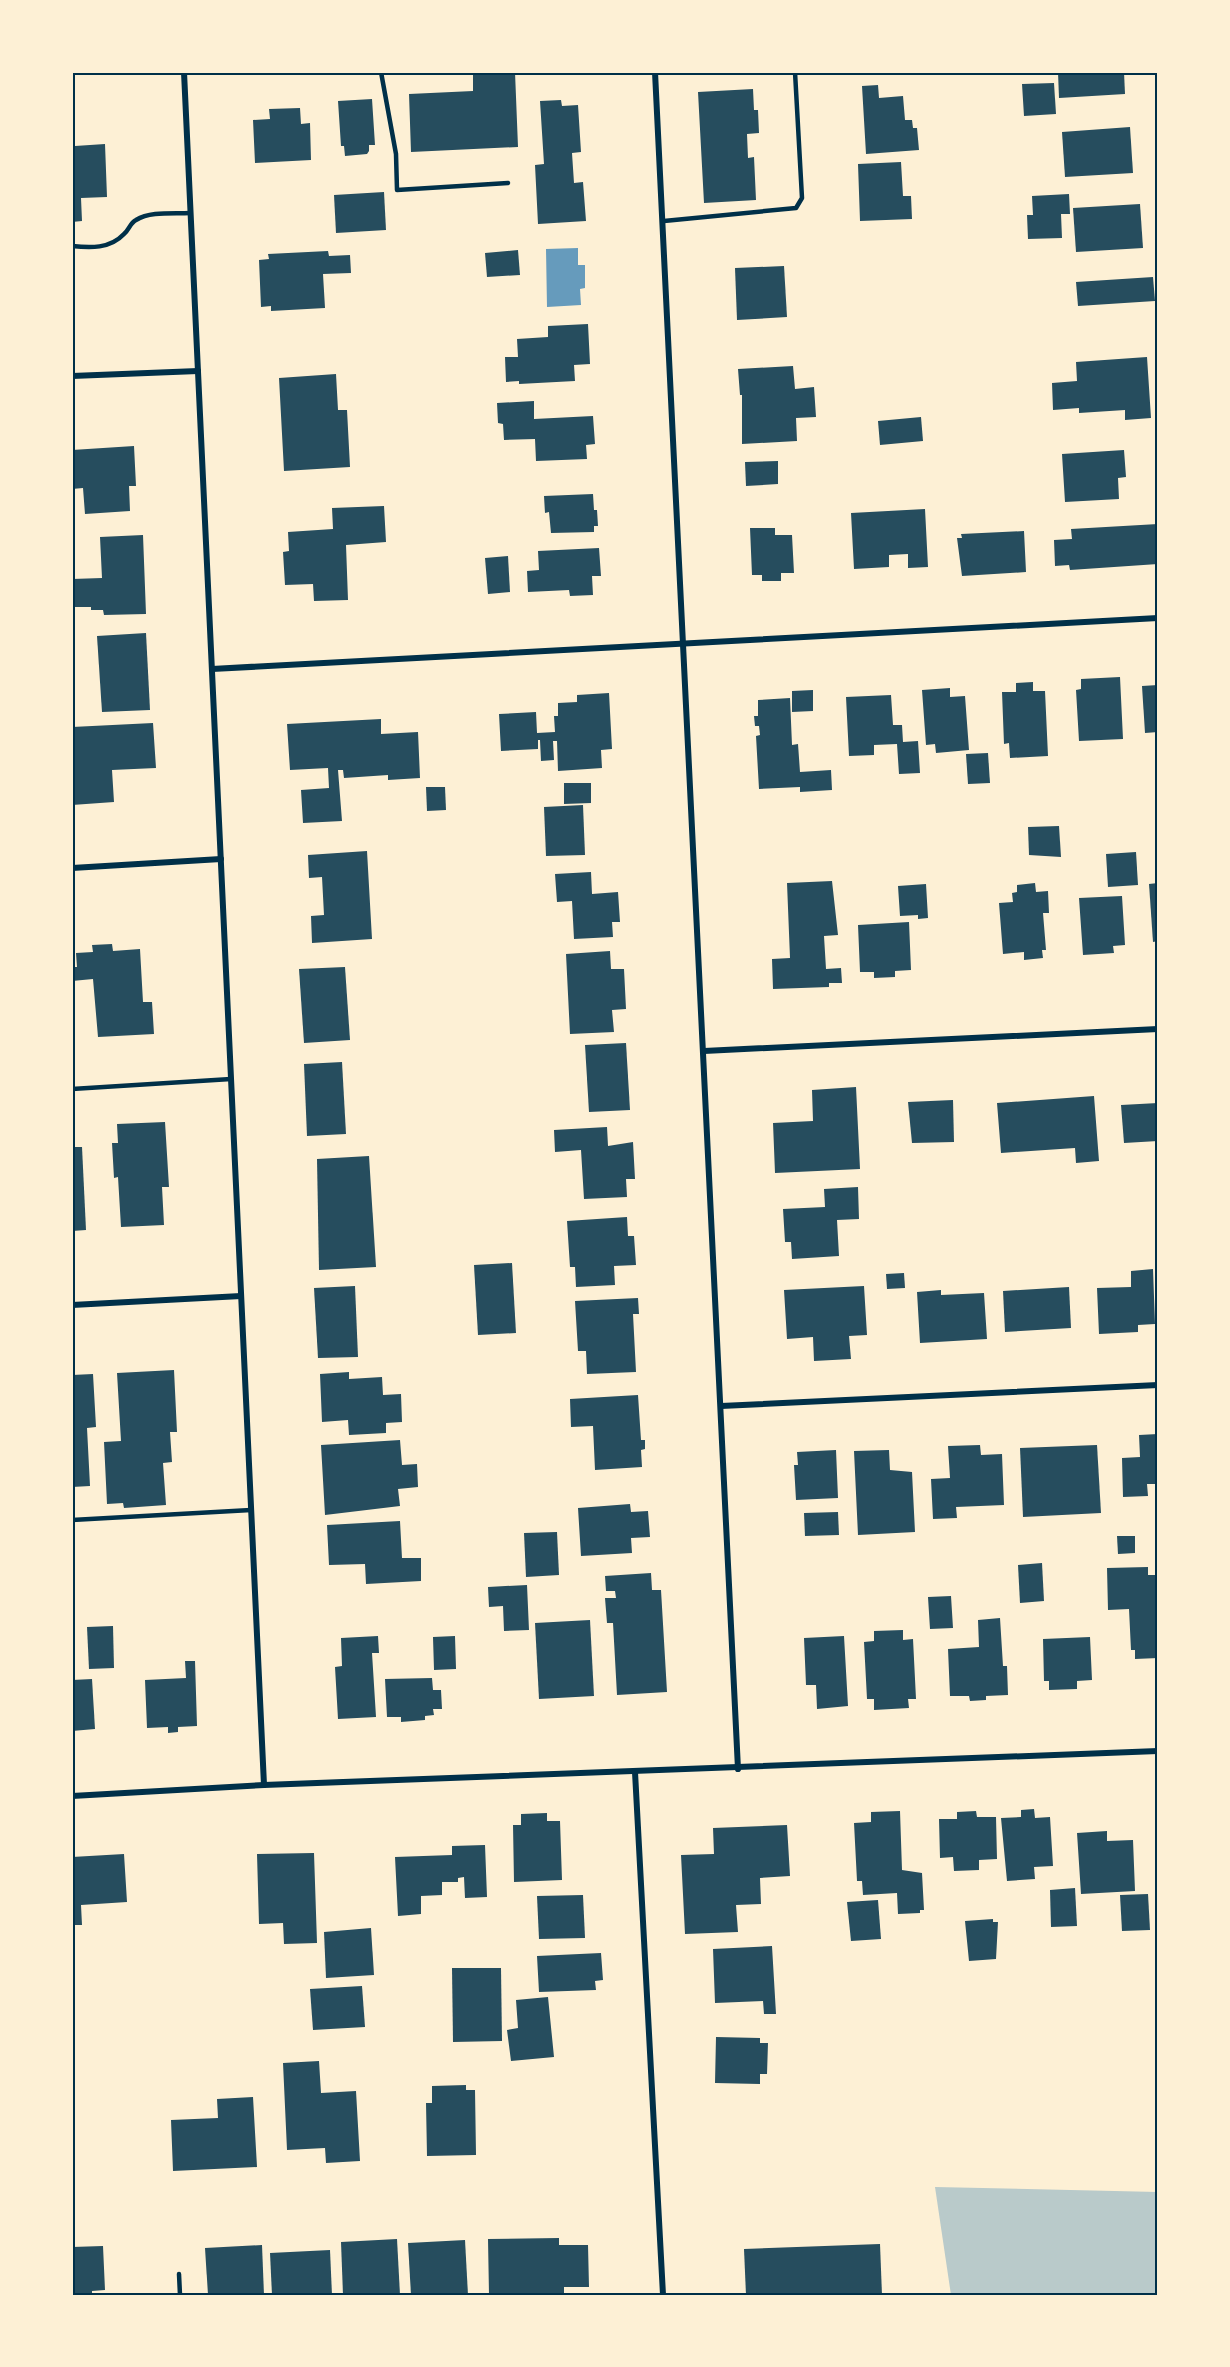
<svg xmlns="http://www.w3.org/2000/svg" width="1230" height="2367" font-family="Mulish,sans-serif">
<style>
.green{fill:#b9caca}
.water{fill:#669bbc}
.building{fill:#264d5e}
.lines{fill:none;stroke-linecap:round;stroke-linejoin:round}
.service{stroke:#003049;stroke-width:4.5}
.minor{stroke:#003049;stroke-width:6}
.neatline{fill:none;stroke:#003049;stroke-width:2}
</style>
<rect width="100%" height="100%" fill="#fdf0d5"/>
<path class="green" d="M935,2187L1158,2192V2295H951Z"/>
<path class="water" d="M578,248V265H585V288L580,289L581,305L547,307L546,249Z"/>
<g class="building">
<path d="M515,72L518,147L411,152L409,94L473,91V74Z"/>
<path d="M1058,72H1124L1125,94L1059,98Z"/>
<path d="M1054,83L1056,114L1024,116L1022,84Z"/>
<path d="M878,85L879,98L903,96L905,120H912L913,128H917L919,150L866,154L862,86Z"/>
<path d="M753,89L754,110H758L759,133L747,134L748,158L754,157L756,200L704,203L698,92Z"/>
<path d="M372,99L375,145H369V151L367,154L345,156L344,146H341L338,101Z"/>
<path d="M561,100L562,106L578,105L581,152L572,153L574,183L583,182L586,221L538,224L535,165L544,164L540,101Z"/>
<path d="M300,108L301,124L310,123L311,160L255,163L253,120L270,119L269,109Z"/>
<path d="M1130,127L1133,173L1065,177L1062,132Z"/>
<path d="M105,144L107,197L81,198L82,221L72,222V150H75V146Z"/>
<path d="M901,162L903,196H911L912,219L860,221L858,164Z"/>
<path d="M384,192L386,230L336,233L334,195Z"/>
<path d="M1069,194L1070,214H1061L1062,238L1028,239L1027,215H1033L1032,196Z"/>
<path d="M1140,204L1143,248L1076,252L1073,208Z"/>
<path d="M518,250L520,275L487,277L485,253Z"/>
<path d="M328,251L329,256L350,255L351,273L323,274L325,308L271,311V306L261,307L259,260L269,259L268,254Z"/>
<path d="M784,266L787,317L737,320L735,268Z"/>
<path d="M1153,277L1155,301L1078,306L1076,282Z"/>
<path d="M588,324L590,364L574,365L575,381L519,384V381L506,382L505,357H518L517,339L548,337V326Z"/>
<path d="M1147,357L1151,418L1125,420V410L1079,413V408L1053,410L1052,383L1077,381L1076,362Z"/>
<path d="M793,366L795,389L814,387L816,417L796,418L797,441L742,444V395H740L738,369Z"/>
<path d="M336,374L338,410H347L350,467L284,471L279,378Z"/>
<path d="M534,401V419L593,416L595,444L586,445L587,459L536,461L535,439L504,440L503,424L498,423L497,403Z"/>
<path d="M921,417L923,441L880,445L878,421Z"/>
<path d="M134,446L136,486H129L130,511L85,514L83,488L72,489V450Z"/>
<path d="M1124,450L1126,477L1118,478L1119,499L1065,502L1062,454Z"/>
<path d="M778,461V484L746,486L745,462Z"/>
<path d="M593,494L594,510H597L598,526H594V532L551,533L549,512L545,513L544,496Z"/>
<path d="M384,506L386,542L346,545L348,600L314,601L313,584L285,585L283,552L289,551L288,532L333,529L332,508Z"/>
<path d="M925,509L928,567L908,568V554L889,555V567L854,569L851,513Z"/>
<path d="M1158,524V564L1070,570L1069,565L1055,566L1054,540L1072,539L1071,529Z"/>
<path d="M750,528H775V535H792L794,573H781V581H762V575H752Z"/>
<path d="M1024,531L1026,572L962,576L957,538H962L961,534Z"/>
<path d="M143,535L146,614L104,615L103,610H91V607H72V579L102,578L100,537Z"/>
<path d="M599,548L601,576H592L593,595L570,596L569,590L528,592L527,571L539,570L538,551Z"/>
<path d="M508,556L510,592L488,594L485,558Z"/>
<path d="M146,633L150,710L102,712L97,636Z"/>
<path d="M1120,677L1123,739L1079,741L1076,690L1081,689V679Z"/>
<path d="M1033,682V691H1045L1048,756L1010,758L1009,743L1004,744L1002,692H1016V683Z"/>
<path d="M1158,685V732L1145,733L1142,686Z"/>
<path d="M950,688V697L965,696L969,750L936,753L935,744L926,745L922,690Z"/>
<path d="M813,690V711L792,712V691Z"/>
<path d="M609,693L612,749L601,750L602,768L558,771L557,741H553L554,760L541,761L540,740H538V749L501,751L499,714L536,712L537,733L555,732L554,716H558V703L577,702V695Z"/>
<path d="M891,695L893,725H902L903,742L918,741L920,773L899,774L897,744L874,745V755L849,756L846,697Z"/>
<path d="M790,698L792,745L798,744L800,772L831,770L832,790L800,792V787L759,789L756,736L760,735L759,726H755L754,716H758V700Z"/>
<path d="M381,719V734L418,732L420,778L388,780V775L344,778L343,770H338L342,821L303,823L301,790L329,788L328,768L290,770L287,724Z"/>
<path d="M153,723L156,768L112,770L114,802L72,805V727Z"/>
<path d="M988,753L990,783L968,784L966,754Z"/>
<path d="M564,783H591V803L564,804Z"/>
<path d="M426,787H445L446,810L427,811Z"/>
<path d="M583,805L585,855L546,856L544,807Z"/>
<path d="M1059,826L1061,857L1029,855L1028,827Z"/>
<path d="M367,851L372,939L312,943L311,916L324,915L322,877L309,878L308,855Z"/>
<path d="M1136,852L1138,885L1108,887L1106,854Z"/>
<path d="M591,872L592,894L618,892L620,922H612L613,937L574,939L572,901L557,902L555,874Z"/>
<path d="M832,881L838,935L824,936L826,969L841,968L842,983H829V987L773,989L772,959L790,958L787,883Z"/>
<path d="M1035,883L1036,892L1048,891L1049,913H1043L1046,950H1042L1043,958L1024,960V952L1003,954L999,903L1013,902L1012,893L1017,892V885Z"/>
<path d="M1158,883V941L1153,942L1149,884Z"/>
<path d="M926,884L928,918L918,919V915L900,916L898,886Z"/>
<path d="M1122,896L1125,945L1113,946L1114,953L1083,955L1079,898Z"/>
<path d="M909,922L911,970L895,971V977L874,978V972H860L858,925Z"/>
<path d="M112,944L113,951L140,949L143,1002H152L154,1034L98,1037L93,979L72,981V967H77L76,953L93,952L92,945Z"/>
<path d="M610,951L611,969H624L626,1009L612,1010L614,1032L570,1034L566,954Z"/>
<path d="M345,967L350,1040L304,1043L299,969Z"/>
<path d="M626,1043L630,1110L589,1112L585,1045Z"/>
<path d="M342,1062L346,1134L307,1136L304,1064Z"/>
<path d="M856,1087L860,1169L775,1173L773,1123L813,1121L812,1090Z"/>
<path d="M1094,1096L1099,1161L1076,1163L1075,1148L1001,1153L997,1103Z"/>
<path d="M953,1100L954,1142L912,1143L908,1102Z"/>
<path d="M1158,1103V1141L1124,1143L1121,1105Z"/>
<path d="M165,1122L169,1187H162L164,1225L121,1227L118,1177L114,1178L112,1143H118L117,1124Z"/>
<path d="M607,1127L608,1146L633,1142L635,1179H626L627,1197L584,1199L581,1150L555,1152L554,1130Z"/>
<path d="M72,1147H82L86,1230L72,1231Z"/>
<path d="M369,1156L376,1267L319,1270L317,1159Z"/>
<path d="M858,1187L859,1219L837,1220L839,1256L792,1259L791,1242H785L783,1209L825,1207L824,1189Z"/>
<path d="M627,1217L628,1236H634L636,1265L614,1266L615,1285L576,1287L575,1267H570L567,1221Z"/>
<path d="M512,1263L516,1333L478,1335L474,1265Z"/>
<path d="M1153,1269L1155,1324L1138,1325V1332L1099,1334L1097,1288L1131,1287V1271Z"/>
<path d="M904,1273L905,1288L887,1289L886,1274Z"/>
<path d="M355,1286L358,1357L318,1358L314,1288Z"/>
<path d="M864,1286L867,1335L849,1336L851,1359L814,1361L813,1337L787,1339L784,1290Z"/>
<path d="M1069,1287L1071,1328L1005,1332L1003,1291Z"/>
<path d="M941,1290V1295L984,1293L987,1339L920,1343L917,1292Z"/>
<path d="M638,1298L639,1314H633L636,1372L587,1374L586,1351H578L575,1301Z"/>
<path d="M174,1370L177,1432H170L172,1462L163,1463L166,1505L124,1508L123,1503L107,1504L104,1442L121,1441L117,1373Z"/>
<path d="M349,1372V1379L382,1377L383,1395L401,1394L402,1422L386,1423V1433L349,1435L348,1420L322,1422L320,1374Z"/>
<path d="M93,1374L96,1427L87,1428L90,1486L72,1487V1375Z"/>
<path d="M638,1395L641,1440H645V1449L641,1450L642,1467L595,1470L593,1426L571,1427L570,1399Z"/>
<path d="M1158,1434V1484H1147L1148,1496L1123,1497L1122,1458L1140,1457L1139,1435Z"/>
<path d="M400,1440L402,1465L417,1464L418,1487L398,1489L400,1506L325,1515L321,1445Z"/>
<path d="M980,1445L981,1455L1002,1454L1004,1505L956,1507L957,1518L933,1519L931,1479L950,1478L948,1446Z"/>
<path d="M1097,1445L1101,1513L1023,1517L1020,1448Z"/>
<path d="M836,1450L838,1498L796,1500L794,1465H798L797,1452Z"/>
<path d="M889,1450L890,1470L912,1472L915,1532L858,1535L854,1451Z"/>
<path d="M630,1504L631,1512L648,1511L650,1537L631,1538L632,1553L581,1556L578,1508Z"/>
<path d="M838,1512L839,1535L805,1536L804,1513Z"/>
<path d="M400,1521L402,1558H421V1581L366,1584L365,1564L329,1565L327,1525Z"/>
<path d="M557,1532L559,1575L526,1577L524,1533Z"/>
<path d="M1117,1536H1135V1553L1118,1554Z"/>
<path d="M1042,1563L1044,1601L1020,1603L1018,1565Z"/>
<path d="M1148,1567V1575H1158V1658L1135,1659V1650H1131L1129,1609L1108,1610L1107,1568Z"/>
<path d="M651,1573L652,1590H661L667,1692L617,1695L613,1623H607L605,1598H616L615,1591H606L605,1576Z"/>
<path d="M527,1585L529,1630L504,1631L503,1606L489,1607L488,1587Z"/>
<path d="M951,1596L953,1628L930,1629L928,1597Z"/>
<path d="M1000,1618L1003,1666H1007L1008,1695L986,1696V1700L970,1701L969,1696H950L948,1649L979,1647L978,1620Z"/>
<path d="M590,1620L594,1696L539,1699L535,1623Z"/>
<path d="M113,1626L114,1668L89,1669L87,1627Z"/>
<path d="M903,1630V1640L913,1639L916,1699H908L909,1708L874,1710V1699H867L864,1642L874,1641V1631Z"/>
<path d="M378,1636L379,1653H372L376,1717L338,1719L335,1667L342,1666L341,1638Z"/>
<path d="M455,1636L456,1669L434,1670L433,1637Z"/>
<path d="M844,1636L848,1706L817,1709L816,1685H806L804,1638Z"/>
<path d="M1090,1637L1092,1680L1077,1681V1689L1049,1690V1681H1044L1043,1639Z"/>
<path d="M185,1661H195L197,1726L178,1727V1732L168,1733V1727L147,1728L145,1680L186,1678Z"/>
<path d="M432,1678L433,1690H441L442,1709H433L434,1715L425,1716V1720L401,1722V1717H387L385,1679Z"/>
<path d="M92,1679L95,1729L72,1731V1680Z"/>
<path d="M1034,1809L1035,1818L1050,1817L1053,1866L1034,1867L1035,1879L1007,1881L1001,1818L1021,1817V1810Z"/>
<path d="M900,1811L902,1870L922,1873L924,1910H920V1913L898,1914L897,1893L863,1895L862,1881H857L854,1823L871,1822V1812Z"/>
<path d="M976,1811L977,1817H996L997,1859L979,1860V1870L954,1871L953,1857L940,1858L939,1819H957V1812Z"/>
<path d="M547,1813V1821H560L562,1880L514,1882L513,1825H521V1814Z"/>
<path d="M787,1825L790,1876L760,1878L761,1904L736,1905L738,1932L685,1934L681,1855L714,1854L713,1828Z"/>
<path d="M1107,1831V1841L1133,1840L1135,1891L1081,1894L1077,1833Z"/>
<path d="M485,1845L487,1897L465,1898L464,1877L458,1878V1882H442V1895L421,1896V1914L398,1916L395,1857L452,1855V1846Z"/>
<path d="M314,1853L317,1943L284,1944L283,1923L259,1924L257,1854Z"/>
<path d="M124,1854L127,1902L81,1905L82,1925H72V1857Z"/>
<path d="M1075,1888L1077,1926L1051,1927L1050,1890Z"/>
<path d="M1148,1894L1150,1930L1122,1931L1120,1895Z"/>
<path d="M583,1895L585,1938L539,1939L537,1896Z"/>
<path d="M878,1900L881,1939L851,1941L847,1902Z"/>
<path d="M993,1919V1922H998L996,1959L969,1961L965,1921Z"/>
<path d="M371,1928L374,1975L326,1978L324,1932Z"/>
<path d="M772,1946L776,2014H764L763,2001L715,2003L713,1949Z"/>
<path d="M601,1953L603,1980L595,1981L596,1990L539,1992L537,1956Z"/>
<path d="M452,1968H501L502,2041L453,2042Z"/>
<path d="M362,1986L365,2027L313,2030L310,1989Z"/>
<path d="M548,1997L554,2057L511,2061L507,2030L518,2028L516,2000Z"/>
<path d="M716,2037L760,2038V2043H768L767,2074H760V2084L715,2083Z"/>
<path d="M319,2061L321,2093L356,2091L360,2161L326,2163L325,2148L287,2150L283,2063Z"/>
<path d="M466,2085V2090H475L476,2155L427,2156L426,2103H432V2086Z"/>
<path d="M253,2097L257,2167L173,2171L171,2120L218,2118L217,2099Z"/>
<path d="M559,2238V2245H588L589,2287H564V2295H489L488,2239Z"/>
<path d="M397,2239L400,2295H343L341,2242Z"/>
<path d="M465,2240L468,2295H411L408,2243Z"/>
<path d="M880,2244L882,2295H746L744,2249Z"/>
<path d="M262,2245L264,2295H208L205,2248Z"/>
<path d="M103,2246L105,2290L92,2291V2295H72V2247Z"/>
<path d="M330,2250L332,2295H272L270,2253Z"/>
</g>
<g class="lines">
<g class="service">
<path d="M381,72L396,154L397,190L508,183"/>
<path d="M664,221L796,208L802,198L795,72"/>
<path d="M72,246C90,248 110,249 124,234C129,230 130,223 136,220C151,211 173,214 190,213"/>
<path d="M72,1089L231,1079"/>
<path d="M72,1520L251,1510"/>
<path d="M179,2274L180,2295"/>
</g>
<g class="minor">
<path d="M184,72L264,1785"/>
<path d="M655,72L738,1769"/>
<path d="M72,376L198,371"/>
<path d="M212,669L1158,618"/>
<path d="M72,868L221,859"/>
<path d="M704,1051L1158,1029"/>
<path d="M72,1305L241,1296"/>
<path d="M721,1406L1158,1385"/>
<path d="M635,1772L663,2295"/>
<path d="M72,1796L264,1785L1158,1751"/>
</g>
</g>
<rect width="1230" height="2367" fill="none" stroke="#fdf0d5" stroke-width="147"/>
<rect x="74" y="74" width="1082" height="2220" class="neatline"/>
</svg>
